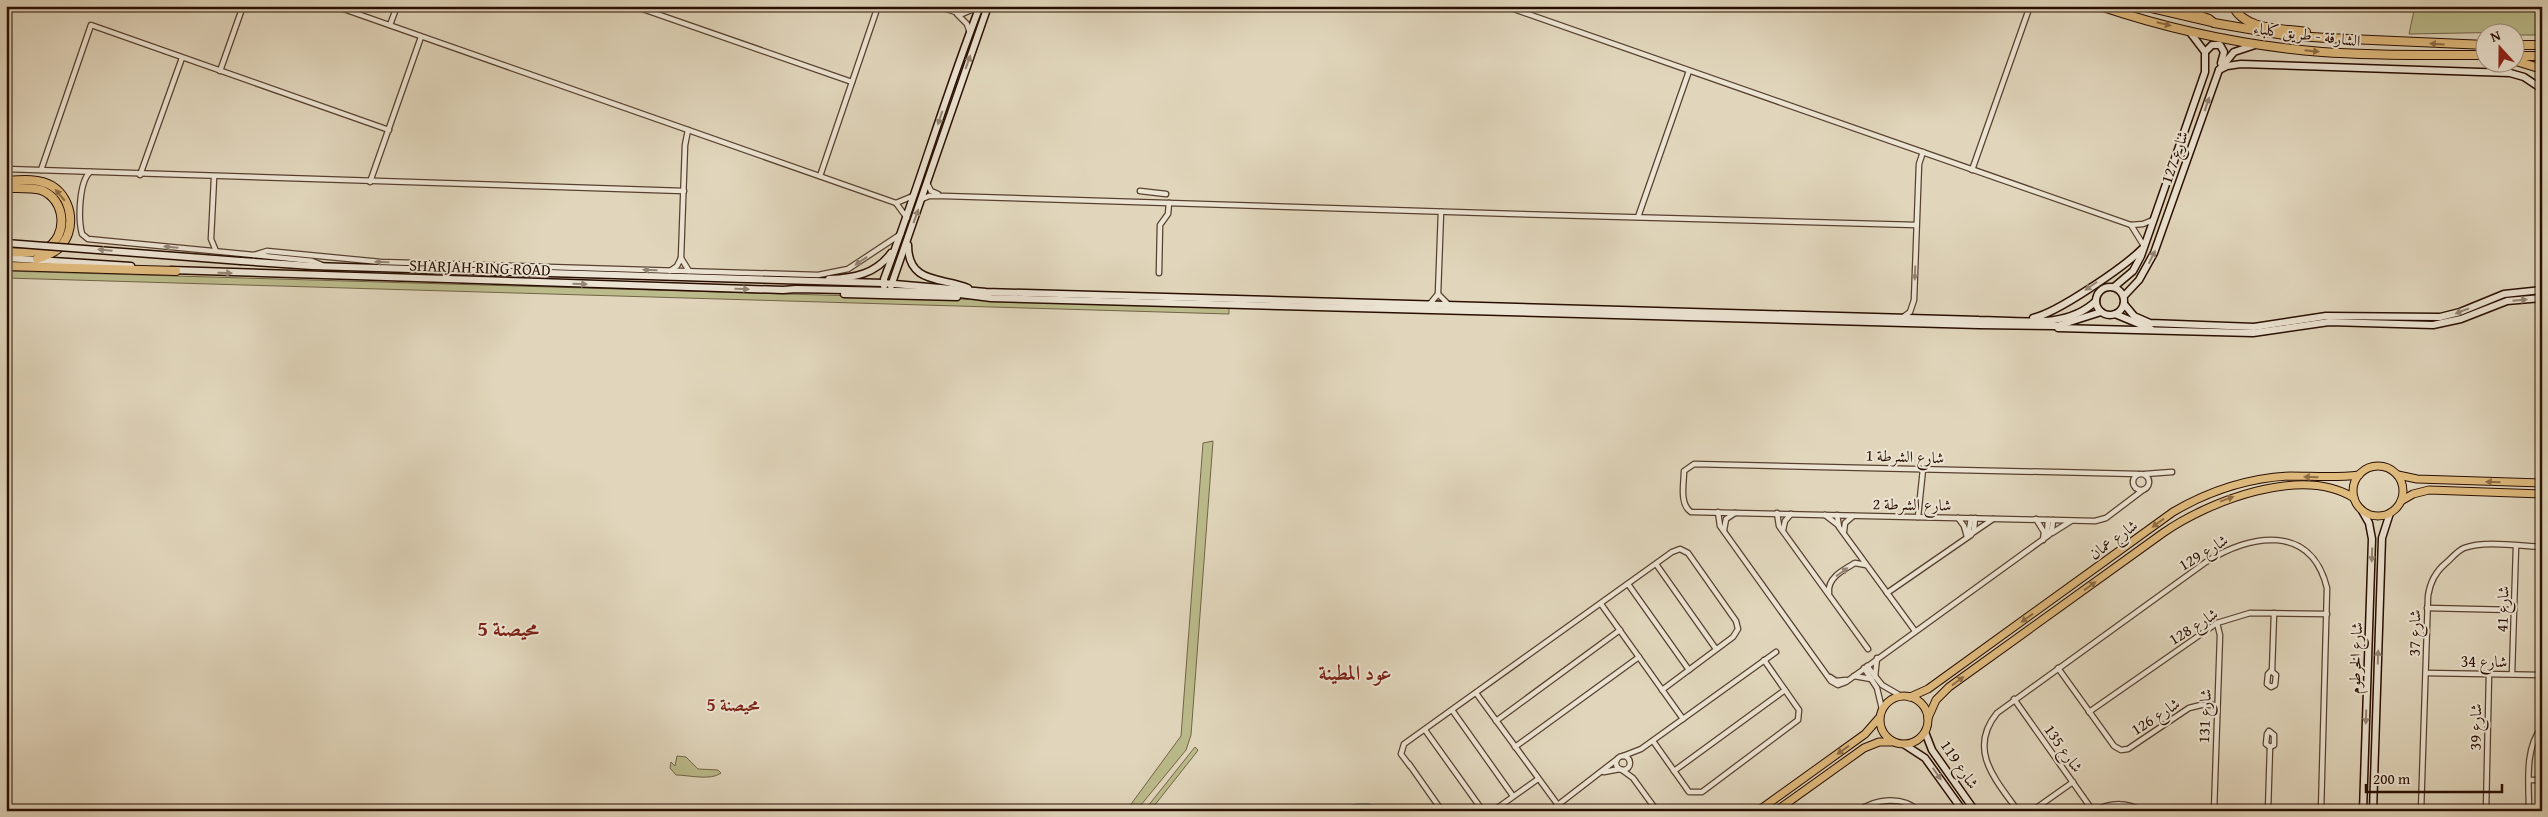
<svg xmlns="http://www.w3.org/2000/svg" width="2548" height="817" font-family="'Gentium Book Plus',Amiri,serif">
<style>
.green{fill:#bbbb8b;stroke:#726446}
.water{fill:#94b9b4;stroke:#69756c}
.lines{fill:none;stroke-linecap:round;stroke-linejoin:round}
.street-casing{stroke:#57402f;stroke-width:7}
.secondary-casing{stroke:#290e00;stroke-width:9}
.primary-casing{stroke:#290e00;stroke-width:9}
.highway-casing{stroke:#290e00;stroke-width:10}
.street{stroke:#ece4d3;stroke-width:4.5}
.secondary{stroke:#ece4d3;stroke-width:6}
.primary{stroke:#e0bb7e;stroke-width:7}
.highway{stroke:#e0bb7e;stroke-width:8}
.secondary-bridge-casing{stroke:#290e00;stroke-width:9;stroke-linecap:butt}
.secondary-bridge{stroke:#ece4d3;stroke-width:6}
.oneway{fill:#8e6d45}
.oneway2{fill:#948474}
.labels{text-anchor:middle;stroke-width:4;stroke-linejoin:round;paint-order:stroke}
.street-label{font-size:16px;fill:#290e00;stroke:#ece4d3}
.neighbourhood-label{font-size:18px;font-weight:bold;fill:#7a1f14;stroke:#ece4d3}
.district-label{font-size:21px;font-weight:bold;fill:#7a1f14;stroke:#ece4d3}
</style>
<rect width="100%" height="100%" fill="#e1d6bc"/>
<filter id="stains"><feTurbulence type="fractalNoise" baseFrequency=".004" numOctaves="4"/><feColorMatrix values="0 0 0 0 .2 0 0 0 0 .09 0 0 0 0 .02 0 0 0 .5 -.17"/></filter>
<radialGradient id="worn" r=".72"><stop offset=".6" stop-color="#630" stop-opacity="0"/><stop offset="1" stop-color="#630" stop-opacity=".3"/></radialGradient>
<g class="green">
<path d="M2415,6H2542V35H2516V32L2409,34Z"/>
<path d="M6,271L1229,307V314L6,278Z"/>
<path d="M1213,441L1191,735L1186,750L1136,811H1126L1181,736L1203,443Z"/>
<path d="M1195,747L1198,750L1196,753L1150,811H1144Z"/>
<path d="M677,756L686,757L698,769L718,770L721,773C711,781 688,775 676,775L670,768L671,762L675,766Z"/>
</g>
<path class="water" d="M1357,804H1369L1388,811H1327Z"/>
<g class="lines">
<defs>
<g id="street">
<path d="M335,6L896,203L907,218"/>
<path d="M634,6L852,82"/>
<path d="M937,6L962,14L980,6"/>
<path d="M1505,6L2131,225L2143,224L2153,220"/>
<path d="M957,14L967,24L970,33"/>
<path d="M390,25L397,6"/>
<path d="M220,71L243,6"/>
<path d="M6,169L684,191"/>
<path d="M41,170L91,25L389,130"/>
<path d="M1972,170L2030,6"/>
<path d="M90,172C79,182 78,219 82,234L88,239L254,255L312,261L322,265"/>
<path d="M140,175L182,58"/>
<path d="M820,176L878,6"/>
<path d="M214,178L211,239L216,251"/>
<path d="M370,182L421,37"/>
<path d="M927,183L931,191L938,194"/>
<path d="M1140,191L1166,194"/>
<path d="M922,199L929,196H944L1516,214L1916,225"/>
<path d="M896,203L913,196"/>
<path d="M1638,217L1689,71"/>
<path d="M2131,225L2144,246"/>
<path d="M254,255L267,251L381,262L818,275L848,269L901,234"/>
<path d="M681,258L689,271"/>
<path d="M670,271L677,266L681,258L685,145L688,130"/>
<path d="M1159,273L1160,225L1168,214L1169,203"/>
<path d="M1438,294L1449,305"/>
<path d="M1429,305L1438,294L1441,212"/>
<path d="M1903,317L1910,312L1914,300L1919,164L1923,152"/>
<circle cx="2141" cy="482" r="8"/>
<path d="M2138,474L1694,464L1684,471C1684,483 1679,504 1691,512L2095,521L2106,518L2143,490"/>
<path d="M2145,474L2172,472"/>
<path d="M1718,512L1720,526L1831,681L1838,685L1846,682L2049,535L2052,530L2053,520"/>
<path d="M1777,513L1779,526L1868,649"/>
<path d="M1825,515L1838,525"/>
<path d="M1837,515L1839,527L1915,631"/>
<path d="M1918,517L1923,469"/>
<path d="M1958,518L1964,526L1967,537"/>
<path d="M2036,519L2044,532L2043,540"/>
<path d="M1724,530L1726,519L1735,513"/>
<path d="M1783,530L1785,521L1791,514"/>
<path d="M1844,531L1845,523L1853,516"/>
<path d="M1974,532L1993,519"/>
<path d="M2052,533L2071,521"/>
<path d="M1968,536L1971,518"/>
<path d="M2047,536L2048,520"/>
<path d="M1656,564L1716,649"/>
<path d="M1628,584L1689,670"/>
<path d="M1829,593C1827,578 1843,570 1855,563L1866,565"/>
<path d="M1887,593L1971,535L1974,530L1975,518"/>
<path d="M1601,604L1683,719"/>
<path d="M2427,608L2514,610"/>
<path d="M1867,666L1882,685L1901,696"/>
<path d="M1864,668L1877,688L1882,709"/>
<path d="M2058,668L2114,746L2121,750L2128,749L2189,708L2201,705H2217"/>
<path d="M2271,671L2276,675L2275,685L2271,687L2267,684L2268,674Z"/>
<path d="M2272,671L2274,613"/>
<path d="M2426,673L2542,675"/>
<path d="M2512,674L2516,546"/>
<path d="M1854,676L1871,679"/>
<path d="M1830,677L1836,681L1846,680"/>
<path d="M1875,677L1877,658"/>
<path d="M1476,693L1558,805"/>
<path d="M2014,699L2093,811"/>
<path d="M1452,710L1513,796"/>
<path d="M2089,712L2217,623L2250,613L2327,614"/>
<path d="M1496,721L1620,630"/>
<path d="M1425,730L1483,811"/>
<path d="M2269,731L2274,735V745L2270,747L2266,744L2267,734Z"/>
<path d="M1653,741L1689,792H1702L1798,720L1799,710L1764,660"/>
<path d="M1515,747L1639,657"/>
<path d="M1623,756L1641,749L1776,652"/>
<circle cx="1623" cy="763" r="7"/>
<path d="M1409,764L1442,811"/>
<path d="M1410,766L1401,754L1404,744L1672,552L1680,549L1688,553L1736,621L1738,629L1733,637L1662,690"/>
<path d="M1622,770L1633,778L1657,811"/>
<path d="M1674,771L1785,690"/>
<path d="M1604,772L1620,769"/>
<path d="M2529,780H2542"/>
<path d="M1493,811L1538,779"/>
<path d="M1550,811L1616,760"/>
<path d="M1858,811C1875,799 1902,795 1919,811"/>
<path d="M2018,811C1996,780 1967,750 1997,713L2206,562C2250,534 2311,523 2327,588L2321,811"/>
<path d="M2032,811L2073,782"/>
<path d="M2095,811C2110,802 2127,802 2142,811"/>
<path d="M2214,811L2220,635L2217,623"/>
<path d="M2268,811L2270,747"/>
<path d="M2421,811L2428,596C2430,582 2435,572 2446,563C2452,558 2457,551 2464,548C2484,540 2520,546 2542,547"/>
<path d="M2486,811L2489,674"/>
<path d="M2529,811C2529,784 2524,749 2542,727"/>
</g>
<g id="secondary">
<path d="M2205,52L2212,45H2220L2224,52L2221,63"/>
<path d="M2219,70L2227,66L2241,64L2510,73L2524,77L2542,89"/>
<path d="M908,245C908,285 943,277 968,288"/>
<path d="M6,258L131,266"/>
<path d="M241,261L312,266L883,283L986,292L1979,320C2017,320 2066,330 2096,301"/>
<path d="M171,270L783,290L796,289L944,292L991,298L1979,325L2057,326L2101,312"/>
<path d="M829,279C854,278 876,274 891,253"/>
<path d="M884,286V279C918,189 945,96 980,6"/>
<path d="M891,286L988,6"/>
<circle cx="2110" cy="301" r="14"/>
<path d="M2114,287L2133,271L2141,256L2205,72V52L2189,31"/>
<path d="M844,294L957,297"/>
<path d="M2124,296L2139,280L2154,253L2219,70L2234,52L2255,45"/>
<path d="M2124,304L2134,316L2150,323L2254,327L2326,316L2440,317L2460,312L2504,294L2542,290"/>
<path d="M2115,314L2151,329"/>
<path d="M2033,318C2057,313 2124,267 2142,249"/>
<path d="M2058,328L2253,333L2329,322L2433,325L2461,319L2507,301L2542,298"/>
<path d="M2361,509L2369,523L2372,539L2363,811"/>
<path d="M1925,732L1932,750L1975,811"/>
<path d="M1905,745L1925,758L1963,811"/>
<path d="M2373,811L2382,538L2390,513"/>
</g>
<g id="primary">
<path d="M2141,6L2214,23"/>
<circle cx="2378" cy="491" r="25"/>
<path d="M2398,475L2417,479L2542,483"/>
<path d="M2401,501L2413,494L2429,490L2542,494"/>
<circle cx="1904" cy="720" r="24"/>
<path d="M1910,697L1928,689L2173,512C2209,491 2248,478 2290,476C2313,476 2336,478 2359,475"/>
<path d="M1928,718L1936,700L1949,687L2163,533C2209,501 2302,465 2354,498"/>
<path d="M1758,811L1865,734L1879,718"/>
<path d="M1776,811L1864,748L1879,742H1892"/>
</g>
<g id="highway">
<path d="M2100,6C2171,30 2248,46 2322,52C2377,56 2431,55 2486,55"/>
<path d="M2173,6L2209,19L2214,23L2284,35L2327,38L2486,45"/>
<path d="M2233,6C2245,31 2282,28 2306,32"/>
<path d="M2516,45H2542"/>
<path d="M2516,56H2542"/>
<path d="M2516,61L2542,69"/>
<path d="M6,181C20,180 39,178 52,186C73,199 77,232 58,249C52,254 44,256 37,259"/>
<path d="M6,188C17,188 30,187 41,190C66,199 69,237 45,249C33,254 18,252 6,252"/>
<path d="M6,266L176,271"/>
</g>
</defs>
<use href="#street" class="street-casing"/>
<use href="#secondary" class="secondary-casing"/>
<use href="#primary" class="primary-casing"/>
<use href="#highway" class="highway-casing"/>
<use href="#street" class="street"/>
<use href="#secondary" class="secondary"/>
<use href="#primary" class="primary"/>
<use href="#highway" class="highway"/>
<defs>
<path id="secondary-bridge" d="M6,243L241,261"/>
</defs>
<use href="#secondary-bridge" class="secondary-bridge-casing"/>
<use href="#secondary-bridge" class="secondary-bridge"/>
</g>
<defs><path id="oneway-solid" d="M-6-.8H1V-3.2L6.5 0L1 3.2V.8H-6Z" transform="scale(1.25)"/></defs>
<g class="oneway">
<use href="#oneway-solid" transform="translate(2164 24) rotate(13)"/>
<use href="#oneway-solid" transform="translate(2437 44) rotate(-177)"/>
<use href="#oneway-solid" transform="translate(2312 51) rotate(6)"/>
<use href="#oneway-solid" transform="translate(60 195) rotate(-130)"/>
<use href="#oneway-solid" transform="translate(2311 477) rotate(-178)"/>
<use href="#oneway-solid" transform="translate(2493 482) rotate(-178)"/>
<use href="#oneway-solid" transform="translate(2227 499) rotate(-20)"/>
<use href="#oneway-solid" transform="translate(2158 523) rotate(144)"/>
<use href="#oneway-solid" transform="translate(2090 586) rotate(-36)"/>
<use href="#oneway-solid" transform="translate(2027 618) rotate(144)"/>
<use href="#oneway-solid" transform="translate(1958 681) rotate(-36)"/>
<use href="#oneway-solid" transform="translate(1843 750) rotate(144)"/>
</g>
<g class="oneway2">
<use href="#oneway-solid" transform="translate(968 62) rotate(-70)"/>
<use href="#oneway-solid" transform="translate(2207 104) rotate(-71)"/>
<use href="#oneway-solid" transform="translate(940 118) rotate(108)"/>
<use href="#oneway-solid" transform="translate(916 216) rotate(-70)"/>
<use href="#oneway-solid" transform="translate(171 247) rotate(-175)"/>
<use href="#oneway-solid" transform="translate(105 250) rotate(-175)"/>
<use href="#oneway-solid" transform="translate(2152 257) rotate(-64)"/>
<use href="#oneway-solid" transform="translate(861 261) rotate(146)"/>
<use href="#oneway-solid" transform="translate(382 262) rotate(-178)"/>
<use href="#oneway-solid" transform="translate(650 270) rotate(-178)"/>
<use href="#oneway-solid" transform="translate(225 273) rotate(2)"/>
<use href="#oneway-solid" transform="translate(1915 273) rotate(92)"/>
<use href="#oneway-solid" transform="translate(580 284) rotate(2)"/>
<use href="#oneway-solid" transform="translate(2091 286) rotate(145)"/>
<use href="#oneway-solid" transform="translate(742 289) rotate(2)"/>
<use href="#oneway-solid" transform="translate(2520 300) rotate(-5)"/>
<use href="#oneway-solid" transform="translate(2462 311) rotate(159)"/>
<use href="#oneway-solid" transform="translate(2372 555) rotate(92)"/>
<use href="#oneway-solid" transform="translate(1842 572) rotate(-36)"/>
<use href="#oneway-solid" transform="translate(2378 657) rotate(-88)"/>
<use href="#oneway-solid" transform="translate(2366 717) rotate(92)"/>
<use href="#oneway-solid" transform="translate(1937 774) rotate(55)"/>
</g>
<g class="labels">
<g class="street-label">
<text transform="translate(2307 34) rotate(7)" y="6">الشارقة - طريق كلباء</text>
<text transform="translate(2174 157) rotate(-71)" y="6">شارع 127</text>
<text transform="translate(480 267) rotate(2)" y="6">SHARJAH RING ROAD</text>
<text transform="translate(1905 456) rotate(2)" y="6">شارع الشرطة 1</text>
<text transform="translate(1912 504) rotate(1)" y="6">شارع الشرطة 2</text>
<text transform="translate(2113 539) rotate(-36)" y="6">شارع عمان</text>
<text transform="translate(2203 552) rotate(-31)" y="6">شارع 129</text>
<text transform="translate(2502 609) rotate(-88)" y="6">شارع 41</text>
<text transform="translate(2193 626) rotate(-32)" y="6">شارع 128</text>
<text transform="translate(2414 633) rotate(-89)" y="6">شارع 37</text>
<text transform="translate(2355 658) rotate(-88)" y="6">شارع الخرطوم</text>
<text x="2484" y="667">شارع 34</text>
<text transform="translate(2155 716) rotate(-33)" y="6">شارع 126</text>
<text transform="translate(2204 716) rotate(-88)" y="6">شارع 131</text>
<text transform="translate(2475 727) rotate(-89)" y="6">شارع 39</text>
<text transform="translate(2064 748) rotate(55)" y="6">شارع 135</text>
<text transform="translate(1960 764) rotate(56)" y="6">شارع 119</text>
</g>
<g class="neighbourhood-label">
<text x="733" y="711">محيصنة 5</text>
</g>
<g class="district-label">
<text x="508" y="636">محيصنة 5</text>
<text x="1355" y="680">عود المطينة</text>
</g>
</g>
<rect width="2548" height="817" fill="none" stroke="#e1d6bc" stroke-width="25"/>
<rect x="8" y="8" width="2533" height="802" fill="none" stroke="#290e00" stroke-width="2.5"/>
<rect x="12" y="12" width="2523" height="792" fill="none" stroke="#290e00"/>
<g transform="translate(2500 48) rotate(339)"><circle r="24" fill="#ece4d3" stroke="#9e8e7f"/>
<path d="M0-4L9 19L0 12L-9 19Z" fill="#8f2418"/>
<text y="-8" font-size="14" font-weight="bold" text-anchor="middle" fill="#290e00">N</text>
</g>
<path d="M2366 784v8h136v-8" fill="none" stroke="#290e00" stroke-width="2.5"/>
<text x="2373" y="784" font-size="15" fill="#290e00" stroke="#ece4d3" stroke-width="4" paint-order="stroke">200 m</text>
<rect width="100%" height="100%" filter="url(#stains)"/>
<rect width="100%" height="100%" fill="url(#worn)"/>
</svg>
